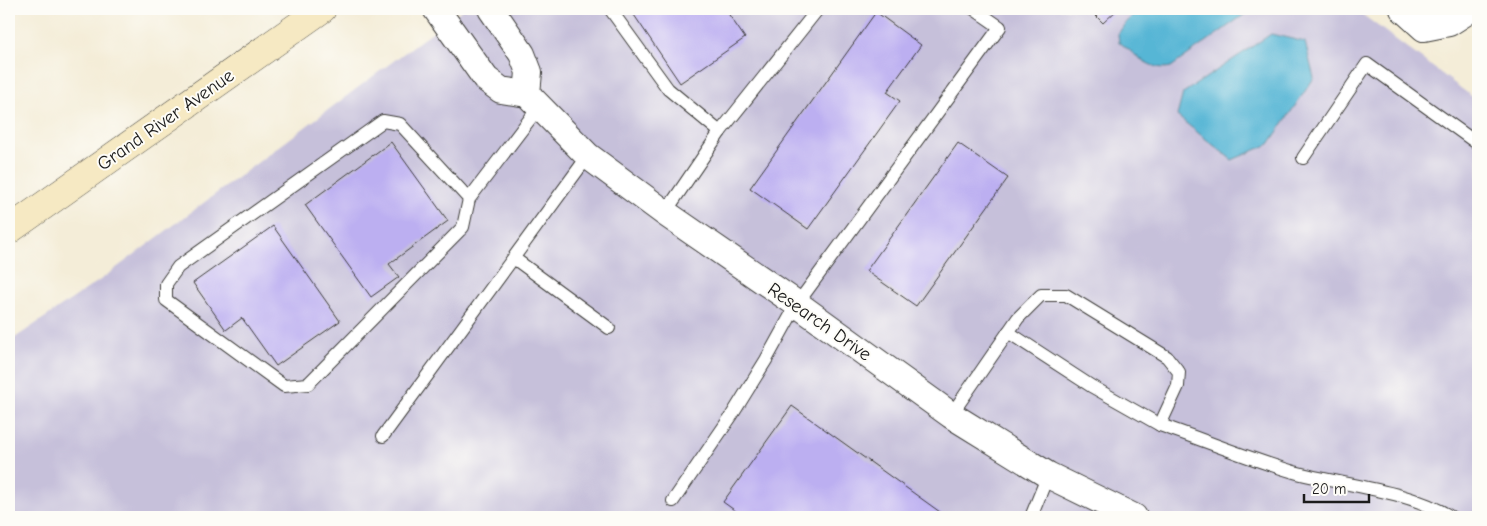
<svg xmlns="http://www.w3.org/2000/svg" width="1487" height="526" font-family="'Comic Neue',sans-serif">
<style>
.industrial{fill:#c6c0da}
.water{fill:#56b6d5;stroke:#396978}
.building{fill:#bcaff1}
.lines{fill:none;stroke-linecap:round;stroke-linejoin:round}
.lane-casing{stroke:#3c3b38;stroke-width:14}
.street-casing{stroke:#3c3b38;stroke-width:28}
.secondary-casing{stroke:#3c3b38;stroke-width:29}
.lane{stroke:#fff;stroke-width:12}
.street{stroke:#fff;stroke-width:26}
.secondary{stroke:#f6e9c3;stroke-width:28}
.labels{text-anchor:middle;stroke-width:4;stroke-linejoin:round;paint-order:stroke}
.street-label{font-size:19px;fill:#1c1c1c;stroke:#fdfcf7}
</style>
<rect width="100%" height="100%" fill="#fdfcf7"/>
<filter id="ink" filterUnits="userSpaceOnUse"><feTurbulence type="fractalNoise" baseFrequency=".02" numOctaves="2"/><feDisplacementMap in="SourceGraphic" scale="10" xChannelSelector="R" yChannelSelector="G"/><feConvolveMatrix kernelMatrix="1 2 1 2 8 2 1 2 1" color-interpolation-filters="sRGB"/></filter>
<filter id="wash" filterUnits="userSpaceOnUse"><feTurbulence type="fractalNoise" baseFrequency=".0096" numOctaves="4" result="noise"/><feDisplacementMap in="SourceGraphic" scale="20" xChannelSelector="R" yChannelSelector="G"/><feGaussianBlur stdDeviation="1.12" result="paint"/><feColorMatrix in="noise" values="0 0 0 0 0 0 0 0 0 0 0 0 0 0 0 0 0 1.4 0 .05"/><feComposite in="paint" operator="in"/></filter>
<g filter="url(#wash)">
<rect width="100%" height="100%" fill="#f4edd8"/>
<path class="industrial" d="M463,9H1355L1478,101V517H9V342L103,278Z"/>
<g class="water">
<path d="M1139,9H1252L1171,67C1151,72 1135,54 1119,42L1118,34L1126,22Z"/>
<path d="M1271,34L1305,42L1314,78L1269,144L1232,160L1177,116L1183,93Z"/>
</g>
<g id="blocks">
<g class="building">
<path d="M630,9H725L745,38L680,83Z"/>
<path d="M773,9H789L778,16Z"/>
<path d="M1089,9H1118L1103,23Z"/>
<path d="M876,12L921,45L887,92L900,101L808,229L750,188Z"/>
<path d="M391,142L448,221L389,264L399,277L371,297L305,205Z"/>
<path d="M958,143L1008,178L916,306L866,271Z"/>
<path d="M273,226L340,321L276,366L242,318L226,330L193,283Z"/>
<path d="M792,406L947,517H744L723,502Z"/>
</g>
</g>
</g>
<g filter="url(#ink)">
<use href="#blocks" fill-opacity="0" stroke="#3c3b38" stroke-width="1"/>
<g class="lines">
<defs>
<g id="lane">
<path d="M610,9L668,89L720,132"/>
<path d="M1303,158L1367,64L1478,144"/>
<path d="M469,199L400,124L383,121L178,267L166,284V300L284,386L308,384L463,227L469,199L539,107"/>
<path d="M665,213L720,132L818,9"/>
<path d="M515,259L609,328"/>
<path d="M1008,332L1091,386L1160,425"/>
<path d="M951,415L1018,318L1041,295H1066L1167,357L1179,372L1178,386L1160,425C1204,440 1249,459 1294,472C1345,486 1405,489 1451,517"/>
<path d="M383,436L588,156"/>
<path d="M673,501L732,415L766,360L797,304L1000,27L974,9"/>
<path d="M1031,517L1048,475"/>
</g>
<g id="street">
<path d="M436,9L486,79L501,90L527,94L588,156L665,213L797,304L951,415L1048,475L1134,517"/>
<path d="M491,9L522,54L529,72L527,94"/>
<path d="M1403,9L1424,28L1449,23L1471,9"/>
</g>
<path id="secondary" d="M9,230L322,9"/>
</defs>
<use href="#lane" class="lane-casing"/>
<use href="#street" class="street-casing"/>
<use href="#secondary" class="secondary-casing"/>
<use href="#lane" class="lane"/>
<use href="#street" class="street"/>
<use href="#secondary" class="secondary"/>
</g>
</g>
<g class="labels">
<g class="street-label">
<text transform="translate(165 119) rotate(-35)" y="7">Grand River Avenue</text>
<text transform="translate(820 321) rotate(35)" y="7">Research Drive</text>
</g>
</g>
<rect width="1487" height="526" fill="none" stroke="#fdfcf7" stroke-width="30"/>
<path d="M1304 494v8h65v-8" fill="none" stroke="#1c1c1c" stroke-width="2.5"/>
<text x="1312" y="494" font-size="15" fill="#1c1c1c" stroke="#fdfcf7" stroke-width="4" paint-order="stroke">20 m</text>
</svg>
